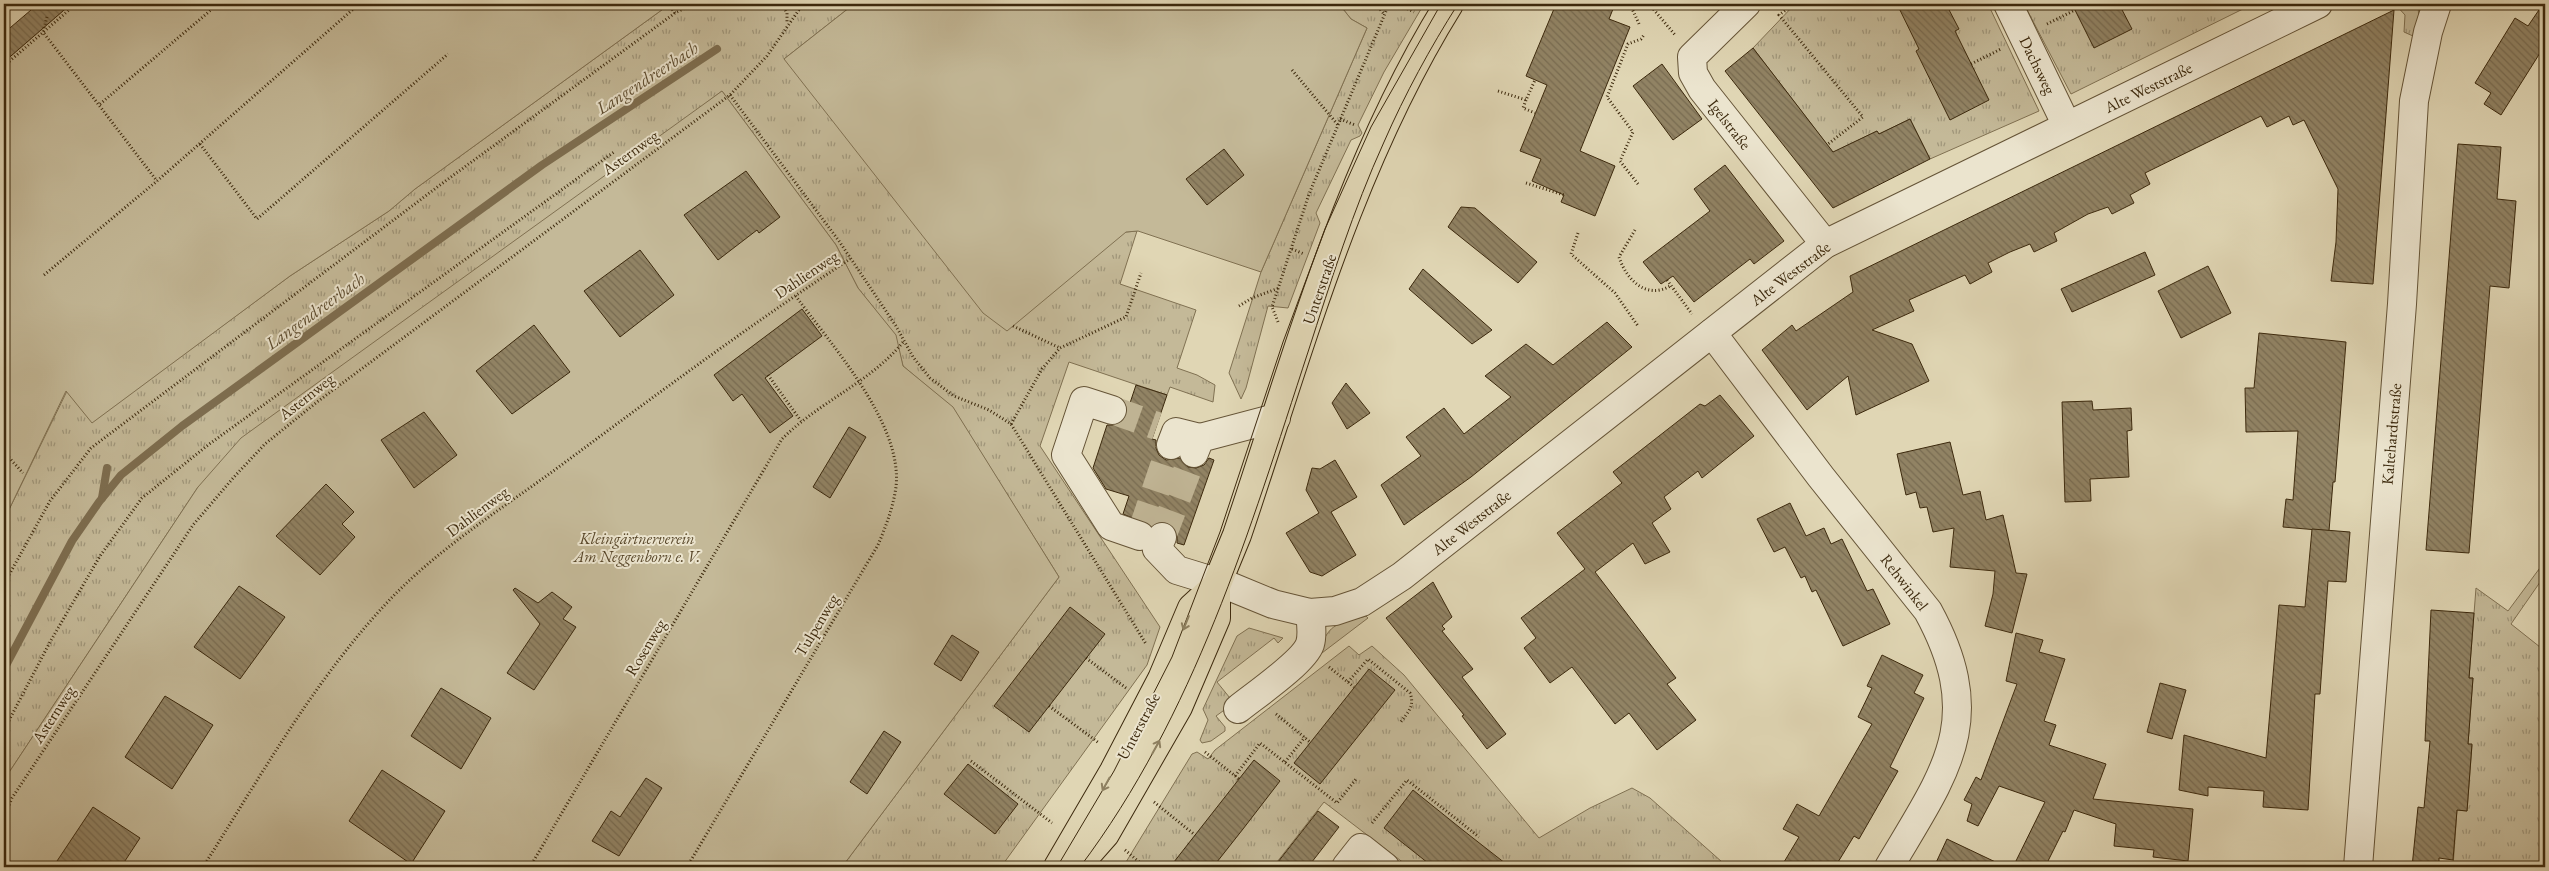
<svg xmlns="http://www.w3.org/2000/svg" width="2549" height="871" font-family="'EB Garamond',serif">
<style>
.grass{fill:url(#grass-tufts);stroke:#807152}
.garden{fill:#c4b998;stroke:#807152}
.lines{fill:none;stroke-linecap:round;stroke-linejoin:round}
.stream{stroke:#7d6d4f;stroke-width:8}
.building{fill:url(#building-back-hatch);stroke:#3c290d}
.minor-tunnel{stroke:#bfb393;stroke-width:28;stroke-dasharray:28 14;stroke-linecap:butt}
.minor-casing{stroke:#655437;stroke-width:30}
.major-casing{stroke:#3c290d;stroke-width:30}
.path{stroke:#3c290d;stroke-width:3;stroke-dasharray:1 2.5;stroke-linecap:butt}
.minor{stroke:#ebe4ce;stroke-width:28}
.major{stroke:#e0d6b4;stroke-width:28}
.tram{stroke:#3c290d;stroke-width:1}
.oneway{stroke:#8e8060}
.labels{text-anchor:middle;stroke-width:4;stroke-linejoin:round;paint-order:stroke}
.street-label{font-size:16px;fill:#3c290d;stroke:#ebe4ce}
.park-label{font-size:16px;font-style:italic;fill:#574629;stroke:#ebe4ce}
.water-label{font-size:18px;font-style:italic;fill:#5c4b2e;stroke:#ebe4ce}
</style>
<defs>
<pattern id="grass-tufts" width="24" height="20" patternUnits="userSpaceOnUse" patternTransform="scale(1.25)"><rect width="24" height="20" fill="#c4b998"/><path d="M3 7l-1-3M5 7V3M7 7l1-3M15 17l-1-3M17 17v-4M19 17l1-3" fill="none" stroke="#a0967a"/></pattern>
<pattern id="building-back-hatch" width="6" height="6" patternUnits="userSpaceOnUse" patternTransform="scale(1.25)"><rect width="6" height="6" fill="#918364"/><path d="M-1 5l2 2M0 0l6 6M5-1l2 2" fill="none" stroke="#786b51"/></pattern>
</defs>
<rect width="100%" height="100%" fill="#e0d6b4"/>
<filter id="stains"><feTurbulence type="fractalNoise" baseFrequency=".004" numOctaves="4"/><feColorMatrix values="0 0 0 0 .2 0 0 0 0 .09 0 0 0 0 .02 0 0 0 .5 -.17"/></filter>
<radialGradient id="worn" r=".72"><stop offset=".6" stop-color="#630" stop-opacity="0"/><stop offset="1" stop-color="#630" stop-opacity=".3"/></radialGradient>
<g class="grass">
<path d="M670,4H854L784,59L1126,232L1137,231L1120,284L1196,310L1177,368L1197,375L1215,385L1213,402L1170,387L1167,395L1069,362L1040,446L1160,627L1147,665L1001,867H842L1059,577L953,408L903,366L895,335L858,288L836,245L722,91L198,487L4,780V520L67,391L92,422L290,276L389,211L415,189Z"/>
<path d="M1339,4H1424L1384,72L1358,125L1362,133L1360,136L1351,140L1316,213L1320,223L1288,308L1268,306L1246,388L1241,399L1229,373L1261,272L1367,28L1351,19Z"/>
<path d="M1795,4H1988L2039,111L1930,159L1910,119L1879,134L1877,131L1842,148L1835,155L1753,48Z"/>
<path d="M2024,4H2253L2071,94Z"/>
<path d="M2395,4L2418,6L2419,20L2413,36L2404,32L2405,15Z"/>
<path d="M2545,561V575L2511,624L2545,651V867H2453L2457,810L2467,811L2472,745L2468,744L2473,678H2469L2476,588L2508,611Z"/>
<path d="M1366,616L1368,618L1318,656C1328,623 1334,625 1366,616Z"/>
<path d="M1249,628L1283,638L1278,643L1274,638L1217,682L1234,703L1216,716L1225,727V731L1211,741L1202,743L1200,740L1208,720L1203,709L1237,636Z"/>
<path d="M1349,646L1359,655L1372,646L1404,675L1539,838L1590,808L1632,788L1650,798L1722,862L1718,867H1409L1324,802L1273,867H1123L1192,754L1197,752L1208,759L1215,750Z"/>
</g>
<g class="garden">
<path d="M71,4H670L415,189L389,211L290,276L92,423L66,391L4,520V62Z"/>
<path d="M854,4H1339L1351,19L1367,28L1261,272L1138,231L1126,232L1007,331L983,313L784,59Z"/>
<path d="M722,91L836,245L858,288L896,335L903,366L953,407L1059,577L842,867H4V780L198,487L241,438Z"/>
</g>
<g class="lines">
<g class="stream">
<path d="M102,498L107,468"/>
<path d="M4,669L72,541L99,502L121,475L182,426L542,165L717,49"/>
</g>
</g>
<g class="building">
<path d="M38,4H71L4,62V33Z"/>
<path d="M1556,4H1615L1609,19L1630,27L1580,151L1615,166L1595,216L1561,202L1564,195L1532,181L1541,159L1520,151L1547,85L1526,76Z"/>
<path d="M1897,4H1946L1959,29L1955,31L1989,100L1950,120L1916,51L1919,49Z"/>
<path d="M2072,4H2119L2132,29L2094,48Z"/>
<path d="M2543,4H2545V45L2501,115L2484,104L2491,93L2475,83L2515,18L2528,26Z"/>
<path d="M2394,10L2373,284L2331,281L2336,242L2338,189L2304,120L2293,125L2289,116L2267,127L2261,116L2145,173L2150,184L2130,195L2134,203L2112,214L2108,207L2088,214L2054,233L2057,241L2034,252L2030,244L2010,252L1988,263L1992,272L1970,284L1965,275L1909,300L1914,311L1872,330L1912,344L1929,381L1856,415L1848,376L1807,410L1762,350L1792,325L1796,331L1853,292L1850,276Z"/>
<path d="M1753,48L1833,152L1877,131L1879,134L1910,119L1930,159L1833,208L1725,71Z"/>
<path d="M1662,64L1702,119L1673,140L1633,86Z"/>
<path d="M2458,144L2501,147L2497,199L2516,201L2509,288L2490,286L2469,553L2426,550Z"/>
<path d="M1224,149L1244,175L1207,205L1186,179Z"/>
<path d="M1725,165L1784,241L1754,264L1750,259L1694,302L1673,276L1661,284L1643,262L1710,211L1694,189Z"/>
<path d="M746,171L780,217L759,233L757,230L718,260L684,215Z"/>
<path d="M1461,207L1475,208L1537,262L1518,283L1448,227Z"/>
<path d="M640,250L674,295L620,337L584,291Z"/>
<path d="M2145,252L2155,275L2072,312L2061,289Z"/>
<path d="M2208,266L2231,313L2181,338L2158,291Z"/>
<path d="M1423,269L1492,330L1472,344L1409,289Z"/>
<path d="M802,309L822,336L765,378L793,416L770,433L742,394L733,401L714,375Z"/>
<path d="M1607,322L1632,347L1471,477L1404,525L1381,485L1421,456L1406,437L1444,408L1464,434L1511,397L1485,376L1526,344L1553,365Z"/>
<path d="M534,325L570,372L512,414L476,371Z"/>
<path d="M2259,333L2346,342L2335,482H2333L2329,531L2283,527L2286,499L2293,500L2298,431L2246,432L2245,388H2254Z"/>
<path d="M1346,383L1370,413L1347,429L1332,403Z"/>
<path d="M1136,385L1167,395L1152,439L1156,440V448L1159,455L1166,460L1180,458L1188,467L1196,468L1204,465L1209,458L1214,460L1184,545L1177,543V535L1174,527L1168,523L1160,522L1152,526L1123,514L1129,496L1106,489L1093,468L1107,425H1116L1123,421L1127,414L1124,401L1130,403Z"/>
<path d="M1720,395L1754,436L1702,478L1698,471L1664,497L1671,509L1652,523L1670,552L1645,564L1633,543L1595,572L1676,678L1667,684L1696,720L1657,750L1629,713L1615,724L1572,667L1550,683L1524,648L1536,638L1521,618L1585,569L1557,533L1622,483L1613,472L1700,404L1705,406Z"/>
<path d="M2092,401L2093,410L2131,408L2132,430L2127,431L2129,477L2090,479L2091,501L2065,502L2062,402Z"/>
<path d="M424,412L457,455L414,488L381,440Z"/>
<path d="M849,427L866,437L830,498L813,487Z"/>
<path d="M1950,442L1963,495L1980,491L1986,520L2003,515L2016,573L2027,574L2012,633L1985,626L1993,594L1995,571L1950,567L1954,528L1933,532L1927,507L1920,508L1916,492L1906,495L1897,454Z"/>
<path d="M1335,460L1357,497L1331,512L1356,555L1322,576L1310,572L1286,533L1319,513L1306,490L1312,468L1320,469Z"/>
<path d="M326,484L354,512L342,524L355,537L320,575L276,536Z"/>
<path d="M1790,503L1806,536L1824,528L1831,544L1842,539L1867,591L1873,589L1890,624L1843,646L1816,590L1812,592L1805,576L1801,578L1785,547L1774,552L1757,519Z"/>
<path d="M2312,529L2350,532L2346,582L2328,581L2320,694H2315L2308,810L2263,807L2264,791L2208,787V796L2179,790L2184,735L2266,758L2279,605L2305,607Z"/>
<path d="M1433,582L1452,617L1442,626L1445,629L1442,631L1473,669L1462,677L1506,734L1487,749L1462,716L1464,715L1386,618Z"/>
<path d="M239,586L285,617L240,679L194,647Z"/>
<path d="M515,588L538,603L552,592L572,607L563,619L576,627L534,690L507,673L540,624L513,590Z"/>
<path d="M1070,607L1105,634L1029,732L994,706Z"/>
<path d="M2431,610L2474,613L2469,678H2473L2468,744H2472L2467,811L2457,810L2453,860L2439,858V867H2412L2418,807L2424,808L2430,741H2425Z"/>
<path d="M2016,633L2043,640L2039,652L2065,659L2044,721L2056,725L2049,745L2106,764L2093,799L2193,809L2188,861L2153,857L2154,850L2114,846L2116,824L2074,810L2065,832L2063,831L2045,867H2013L2045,802L1999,786L1978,826L1967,821L1972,804L1964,800L1976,777L1981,780L2017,684L2006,681Z"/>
<path d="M952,635L979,652L961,681L934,664Z"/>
<path d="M1882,655L1923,675L1914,693L1924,698L1890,767L1898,771L1859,839L1854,836L1835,867H1781L1799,837L1783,829L1797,804L1819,816L1872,724L1858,717L1872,688L1867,686Z"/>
<path d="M1369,669L1395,690L1320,784L1294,763Z"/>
<path d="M2160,683L2186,690L2172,739L2147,732Z"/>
<path d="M441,688L491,718L461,769L411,736Z"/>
<path d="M165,696L213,725L172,789L125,757Z"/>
<path d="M884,731L901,742L867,794L850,782Z"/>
<path d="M1254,760L1280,781L1243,829L1213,867H1170Z"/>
<path d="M968,764L1018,804L995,834L944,794Z"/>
<path d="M382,770L445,811L411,864L349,821Z"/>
<path d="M646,778L662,788L619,856L592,841L611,811L620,817Z"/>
<path d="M1413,790L1464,831L1510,867H1433L1384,828Z"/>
<path d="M93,807L140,838L121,867H53Z"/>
<path d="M1318,811L1339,827L1308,867H1274Z"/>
<path d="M1947,839L2006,867H1934Z"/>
</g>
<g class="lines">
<g class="minor-tunnel">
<path d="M1112,410L1157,426"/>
<path d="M1142,531L1171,445"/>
<path d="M1162,537L1194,453"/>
</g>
<defs>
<g id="minor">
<path d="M1746,4L1692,57L1693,73L1702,89L1825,244"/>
<path d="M2008,4L2067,126"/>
<path d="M1712,333L1821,477L1928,611C1988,721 1945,772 1889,867"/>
<path d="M1112,410L1084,401L1066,455L1111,526L1140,536"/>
<path d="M1171,445L1176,432L1200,438"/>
<path d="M1194,453L1200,438L1276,418"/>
<path d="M1162,537L1157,549L1177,570L1229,586L1273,604L1310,613L1335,611L1362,602L1402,576L1825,244L2318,4"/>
<path d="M1238,709C1254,696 1304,662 1310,644C1313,634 1311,623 1310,613"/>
<path d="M1346,867L1361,848L1385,867"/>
<path d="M2358,867L2402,304L2414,101L2428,32L2437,4"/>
</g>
<g id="major">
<path d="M1058,867L1114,771L1162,679L1192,608L1216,586L1237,535C1298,355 1348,166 1449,4"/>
<path d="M1076,867L1105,834L1178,707L1216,618V586"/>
</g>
</defs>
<use href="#minor" class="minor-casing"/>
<use href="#major" class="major-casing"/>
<g class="path">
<path d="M668,4L675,13"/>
<path d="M782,4L787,13V23"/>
<path d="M1376,4L1384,14"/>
<path d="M1398,4L1414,12"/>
<path d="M1630,4L1639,24"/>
<path d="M1649,4L1676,36"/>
<path d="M1787,4L1790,7L1779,15L1863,117L1828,144"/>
<path d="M47,17L43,32L157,181"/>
<path d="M2047,24L2075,10"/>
<path d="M1971,64L2001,49"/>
<path d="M4,66L76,4"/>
<path d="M1292,70L1338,125"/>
<path d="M1498,91L1526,100L1535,80"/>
<path d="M730,95L839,241L896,326L913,357L930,378L954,396L989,410L1011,424L1146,644"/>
<path d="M1526,100L1523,108L1535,113"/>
<path d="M100,104L218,4"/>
<path d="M1340,119L1355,125"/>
<path d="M200,144L257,219L448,54"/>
<path d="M1526,183L1564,195"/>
<path d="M1638,184L1620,161L1633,132L1607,97L1628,44L1641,39L1644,35"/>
<path d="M1635,230L1619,257C1626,279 1646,300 1670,286"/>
<path d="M1578,233L1571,254L1615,293L1638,326"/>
<path d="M1292,249L1304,254"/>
<path d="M44,275L157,181L359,4"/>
<path d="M1667,280L1692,314"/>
<path d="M1239,306L1252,298L1279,288"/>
<path d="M1278,322L1272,307L1309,194L1389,4"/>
<path d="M1013,326L1060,348"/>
<path d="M768,375L801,421"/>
<path d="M1011,424L1042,369L1060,348L1126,317L1141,273"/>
<path d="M4,452L23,473"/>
<path d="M4,584L50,501L91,448L440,185L675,13L693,4"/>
<path d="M1086,658L1126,688"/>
<path d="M1329,667L1354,687"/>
<path d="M1348,682L1368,659L1410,693C1415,706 1408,712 1400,723"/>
<path d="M1049,706L1099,743"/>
<path d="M1276,714L1310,742"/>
<path d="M4,730L50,642L100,556L142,498L208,445L614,152"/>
<path d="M1205,752L1239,779"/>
<path d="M971,761L1052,823"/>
<path d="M1285,762L1305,737"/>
<path d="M1235,776L1260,743L1337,803L1356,779"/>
<path d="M1154,802L1195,835"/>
<path d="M4,818L12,798L193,525L234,477L265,444L317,402L730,95L767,56L803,4"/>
<path d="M1372,823L1407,780L1479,837"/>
<path d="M1125,850L1145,867"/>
<path d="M4,858L8,867"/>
<path d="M203,867C259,779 312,684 383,607C432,553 497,512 556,469C653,397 750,325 850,259"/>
<path d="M530,867L782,439C820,401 870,383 904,341"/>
<path d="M687,867L878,545C886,526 893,508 896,487C903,423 831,345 795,295"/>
</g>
<use href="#minor" class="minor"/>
<use href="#major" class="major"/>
<g class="tram">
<path d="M1057,867L1114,771L1172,657L1220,532L1283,342L1325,229L1371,127L1441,4"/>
<path d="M1080,867C1195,714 1249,532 1308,352C1331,281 1353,210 1384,142C1405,94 1430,48 1458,4"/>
</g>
</g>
<defs><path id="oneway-shaft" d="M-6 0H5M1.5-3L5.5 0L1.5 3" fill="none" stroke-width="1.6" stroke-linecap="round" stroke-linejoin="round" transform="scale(1.25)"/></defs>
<g class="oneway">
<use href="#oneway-shaft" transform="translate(1186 623) rotate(112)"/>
<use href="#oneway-shaft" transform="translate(1156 747) rotate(-61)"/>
<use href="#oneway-shaft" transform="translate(1106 784) rotate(119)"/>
</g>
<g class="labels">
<g class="street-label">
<text transform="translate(2038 65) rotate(64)" y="6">Dachsweg</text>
<text transform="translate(2148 87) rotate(-26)" y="6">Alte Weststraße</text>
<text transform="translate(1730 124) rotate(52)" y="6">Igelstraße</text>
<text transform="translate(630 152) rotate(-36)" y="6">Asternweg</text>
<text transform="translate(1790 273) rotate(-37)" y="6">Alte Weststraße</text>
<text transform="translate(806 274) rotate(-34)" y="6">Dahlienweg</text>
<text transform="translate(1319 289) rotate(-71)" y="6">Unterstraße</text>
<text transform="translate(306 396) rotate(-38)" y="6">Asternweg</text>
<text transform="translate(2391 434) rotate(-85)" y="6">Kaltehardtstraße</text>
<text transform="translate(477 511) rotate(-37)" y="6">Dahlienweg</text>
<text transform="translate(1471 522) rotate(-38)" y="6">Alte Weststraße</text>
<text transform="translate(1905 582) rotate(52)" y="6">Rehwinkel</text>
<text transform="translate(816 625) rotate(-59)" y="6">Tulpenweg</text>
<text transform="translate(645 647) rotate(-59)" y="6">Rosenweg</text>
<text transform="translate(53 714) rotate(-57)" y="6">Asternweg</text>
<text transform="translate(1138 726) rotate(-62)" y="6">Unterstraße</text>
</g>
<g class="park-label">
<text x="637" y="544">Kleingärtnerverein<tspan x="637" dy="18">Am Neggenborn e. V.</tspan></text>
</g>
<g class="water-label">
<text transform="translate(647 78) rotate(-33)" y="6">Langendreerbach</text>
<text transform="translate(315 311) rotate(-36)" y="6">Langendreerbach</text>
</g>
</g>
<rect width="2549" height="871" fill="none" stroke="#e0d6b4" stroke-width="20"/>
<rect x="5" y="5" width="2539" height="861" fill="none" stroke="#3c290d" stroke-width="2.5"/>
<rect x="10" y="10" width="2529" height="851" fill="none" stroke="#3c290d"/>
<rect width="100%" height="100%" filter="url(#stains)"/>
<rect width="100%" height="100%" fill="url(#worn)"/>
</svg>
